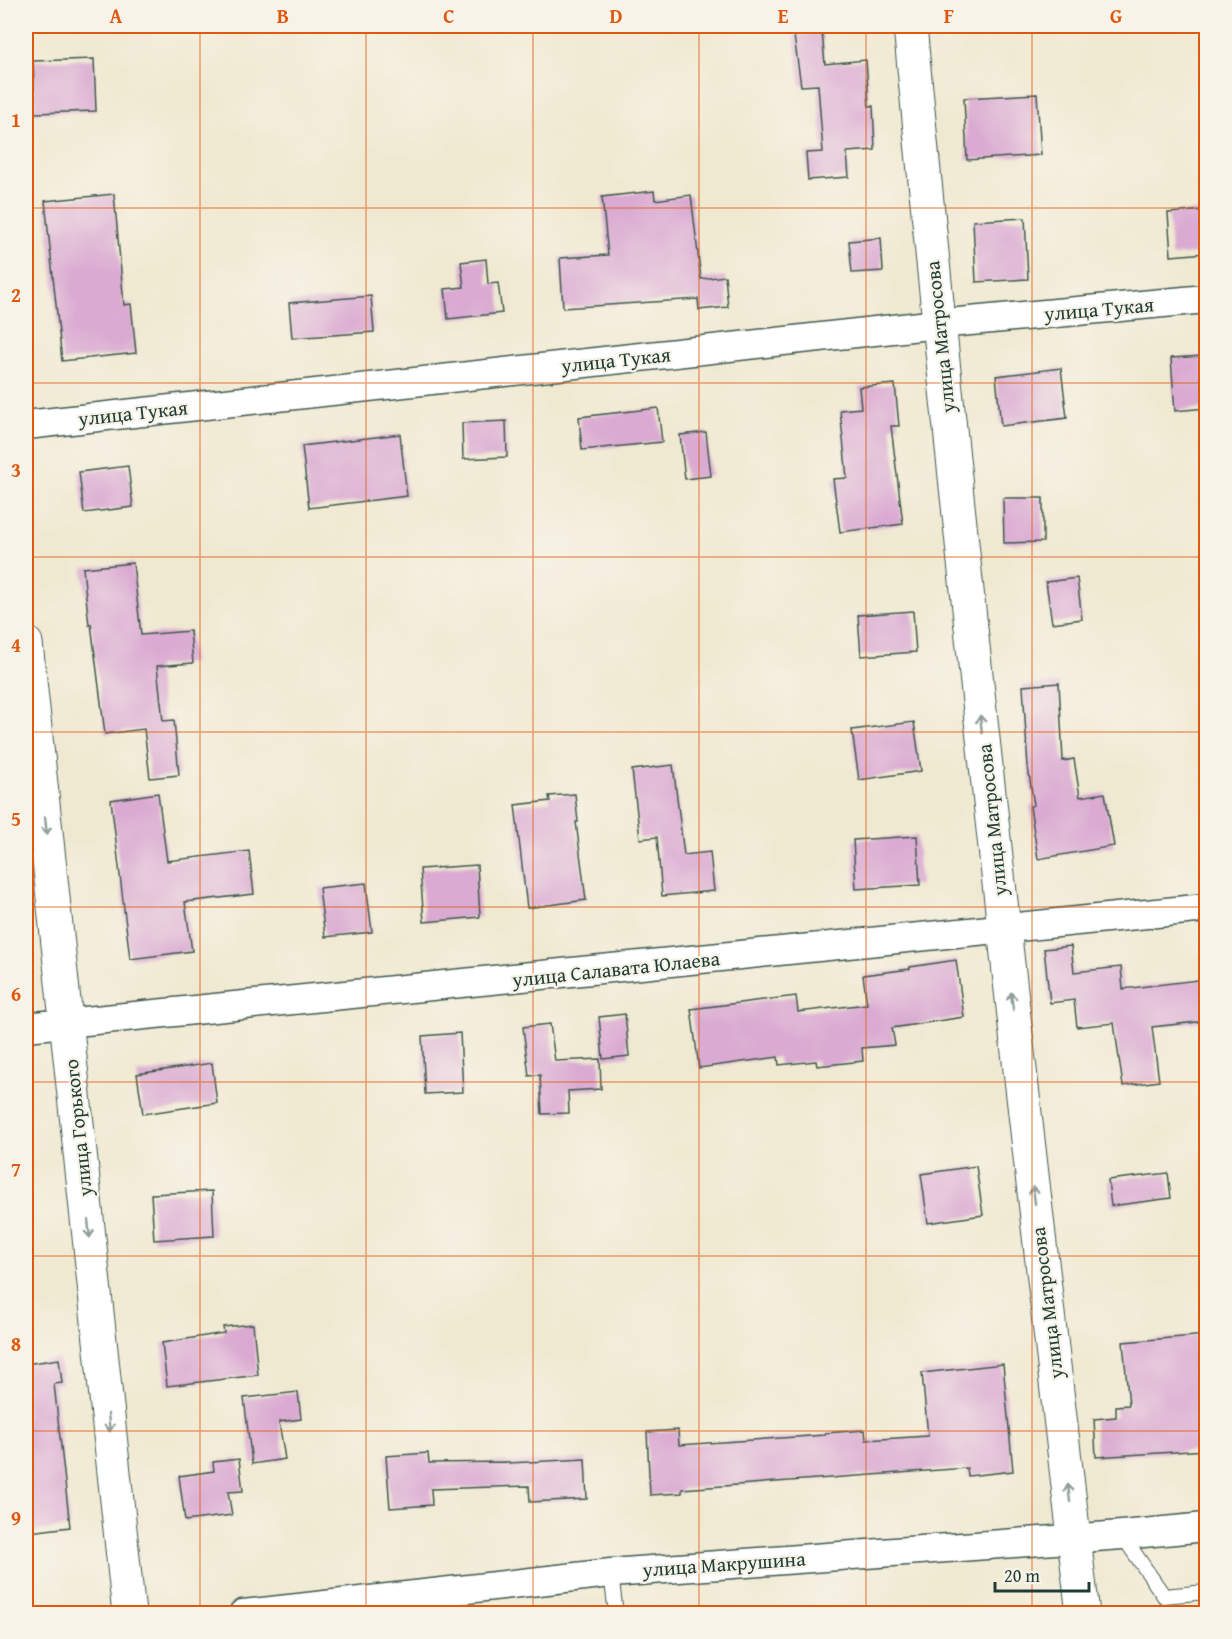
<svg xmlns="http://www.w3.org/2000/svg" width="1232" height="1639" font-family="'Gentium Book Plus',serif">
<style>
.building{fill:#daaad2}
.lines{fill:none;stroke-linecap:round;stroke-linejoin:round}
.service-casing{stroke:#3e574c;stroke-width:16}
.minor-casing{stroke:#3e574c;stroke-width:31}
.tertiary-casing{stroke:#3e574c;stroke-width:35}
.service{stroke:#fff;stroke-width:14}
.minor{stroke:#fff;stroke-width:28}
.tertiary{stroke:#fff;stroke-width:33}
.oneway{stroke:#8f9e9a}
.grid{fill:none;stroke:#de580e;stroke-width:1.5;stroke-opacity:0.55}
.labels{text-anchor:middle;stroke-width:4.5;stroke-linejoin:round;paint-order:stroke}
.street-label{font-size:20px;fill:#1f3d34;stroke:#f7f3e8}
.neatline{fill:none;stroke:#de580e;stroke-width:2}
.grid-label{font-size:20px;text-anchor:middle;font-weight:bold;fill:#de580e}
</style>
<rect width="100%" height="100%" fill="#f7f3e8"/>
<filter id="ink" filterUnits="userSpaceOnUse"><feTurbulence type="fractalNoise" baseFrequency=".0167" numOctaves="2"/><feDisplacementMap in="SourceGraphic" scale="12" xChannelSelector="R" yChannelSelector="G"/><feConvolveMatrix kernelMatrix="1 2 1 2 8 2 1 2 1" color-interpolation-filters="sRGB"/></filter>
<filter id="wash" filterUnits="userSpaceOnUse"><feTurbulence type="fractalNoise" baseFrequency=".008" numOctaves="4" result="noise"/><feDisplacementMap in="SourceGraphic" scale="24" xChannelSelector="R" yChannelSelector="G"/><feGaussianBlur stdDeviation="1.35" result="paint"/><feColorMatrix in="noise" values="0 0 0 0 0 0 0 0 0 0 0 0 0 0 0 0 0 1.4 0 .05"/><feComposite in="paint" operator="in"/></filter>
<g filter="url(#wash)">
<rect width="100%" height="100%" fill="#f0e9d2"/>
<g id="blocks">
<g class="building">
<path d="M822,32L825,64L866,60L869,106H873L875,150L847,152L849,177L808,180L806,153L823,152L818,85L801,86L794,36Z"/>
<path d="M94,59L96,111L35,113L33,61Z"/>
<path d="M1037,94L1041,155L967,160L964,98Z"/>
<path d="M654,191L655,200L691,195L701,279L725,276L728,307L699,310L698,299L563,308L560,258L608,255L602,197Z"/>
<path d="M114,194L124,305L131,304L136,353L62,361L45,201Z"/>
<path d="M1206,210V253L1171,256L1168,213Z"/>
<path d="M1025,218L1028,279L976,282L973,221Z"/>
<path d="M881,238L883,271L852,273L849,241Z"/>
<path d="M486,259L488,284L498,283L502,313L448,319L445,289L464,287L461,262Z"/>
<path d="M371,296L374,332L292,338L289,303Z"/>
<path d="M1204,356L1206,408L1175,411L1171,358Z"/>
<path d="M1061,368L1067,418L1001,426L996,376Z"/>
<path d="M895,384L899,426H891L903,524L840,532L833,479L847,478L840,410L861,408L859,387Z"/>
<path d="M658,408L662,442L582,450L579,417Z"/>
<path d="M506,421L507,457L463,459L462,423Z"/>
<path d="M706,432L711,476L685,479L680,435Z"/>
<path d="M400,434L407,496L309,508L302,446Z"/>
<path d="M128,466L133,507L84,513L79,472Z"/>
<path d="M1003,498H1043V542L1004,543Z"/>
<path d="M133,563L141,635L190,631L193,663L157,666L163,721L174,720L179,775L150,778L144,729L105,734L91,624L89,625L83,568Z"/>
<path d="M1077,578L1082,619L1052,623L1046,582Z"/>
<path d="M913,611L916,652L861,656L858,615Z"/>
<path d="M1059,683L1063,761L1074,759L1080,797L1105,793L1114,846L1038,859L1030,806L1034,805L1028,768L1023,686Z"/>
<path d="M914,722L921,771L859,780L852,730Z"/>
<path d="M673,765L684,855L710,852L714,891L662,896L657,837L640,839L632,770Z"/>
<path d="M158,793L167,861L249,851L254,894L185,902L192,951L130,959L111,800Z"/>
<path d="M575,794L578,822H576L586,900L527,908L515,805L550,801L549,796Z"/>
<path d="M917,836L920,885L856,889L853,840Z"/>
<path d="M477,865L480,917L424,922L420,869Z"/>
<path d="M366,883L372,932L325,937L319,888Z"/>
<path d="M1071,946L1074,972L1121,967L1123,989L1206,979V1021L1152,1027L1159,1081L1123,1086L1114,1023L1077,1027L1074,1000L1050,1003L1044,949Z"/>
<path d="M956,960L964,1017L892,1028L895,1045L862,1048L863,1061L817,1066L816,1061L779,1065L778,1057L699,1068L691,1009L796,996L798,1012L867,1004L863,975L910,969V967Z"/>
<path d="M625,1014L629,1056L603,1059L599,1017Z"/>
<path d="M550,1024L555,1061L600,1059L601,1089L568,1091L569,1113L542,1114L540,1075L529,1076L523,1027Z"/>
<path d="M460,1033L463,1092L425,1094L422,1036Z"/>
<path d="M212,1063L217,1103L143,1114L137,1074Z"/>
<path d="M976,1166L983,1215L928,1223L921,1174Z"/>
<path d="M1168,1173L1171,1198L1111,1206L1108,1180Z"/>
<path d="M212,1191L214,1236L154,1240L151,1194Z"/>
<path d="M253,1324L258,1375L167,1386L162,1343L224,1333L223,1327Z"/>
<path d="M1206,1335V1450L1096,1457L1094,1419L1116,1417V1406L1129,1405L1123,1342Z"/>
<path d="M59,1359L62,1383L54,1384L70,1527L30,1532L26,1490V1364Z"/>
<path d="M1003,1364L1013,1471L968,1476L967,1468L682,1489V1493L650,1495L647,1432L678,1430L679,1445L825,1435V1433L865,1430L866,1440L928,1436L922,1373Z"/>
<path d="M298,1392L301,1419L279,1422L285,1459L252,1464L244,1398Z"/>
<path d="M428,1453L429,1463L509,1462V1463L585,1459L587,1499L530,1502L529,1486L431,1489L432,1505L390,1508L386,1456Z"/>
<path d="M239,1459L243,1491L228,1492L232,1515L185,1521L179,1476L214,1471L213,1462Z"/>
</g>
</g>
</g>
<g filter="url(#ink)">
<use href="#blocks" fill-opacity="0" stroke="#3e574c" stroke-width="1.5"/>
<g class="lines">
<defs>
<g id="service">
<path d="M1122,1535L1164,1596L1206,1592"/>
<path d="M611,1573L616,1614"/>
</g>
<g id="minor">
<path d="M26,425L938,324L1206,299"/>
<path d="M26,1027L1206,908"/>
<path d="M243,1614L611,1573L1122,1535L1206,1527"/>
</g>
<g id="tertiary">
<path d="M910,26C960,556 1021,1085 1083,1614"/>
<path d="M26,643L129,1614"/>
</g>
</defs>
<use href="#service" class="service-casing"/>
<use href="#minor" class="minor-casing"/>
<use href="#tertiary" class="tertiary-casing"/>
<use href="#service" class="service"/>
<use href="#minor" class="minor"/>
<use href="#tertiary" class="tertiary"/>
</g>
<defs><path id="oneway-shaft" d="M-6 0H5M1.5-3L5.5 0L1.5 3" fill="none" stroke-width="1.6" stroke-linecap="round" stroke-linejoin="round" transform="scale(1.5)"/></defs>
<g class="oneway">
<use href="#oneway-shaft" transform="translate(981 724) rotate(-96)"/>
<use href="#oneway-shaft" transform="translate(46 826) rotate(84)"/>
<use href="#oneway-shaft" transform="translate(1012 1001) rotate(-97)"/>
<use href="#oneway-shaft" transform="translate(1034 1195) rotate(-97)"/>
<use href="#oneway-shaft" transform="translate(89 1229) rotate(84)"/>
<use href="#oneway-shaft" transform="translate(109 1423) rotate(84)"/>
<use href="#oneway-shaft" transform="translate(1069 1493) rotate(-97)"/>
</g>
</g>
<path class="grid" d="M200,26V1614M366,26V1614M533,26V1614M699,26V1614M866,26V1614M1032,26V1614M26,208H1206M26,383H1206M26,557H1206M26,732H1206M26,907H1206M26,1082H1206M26,1256H1206M26,1431H1206"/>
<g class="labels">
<g class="street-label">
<text transform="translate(1099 309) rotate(-5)" y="7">улица Тукая</text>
<text transform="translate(940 337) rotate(-96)" y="7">улица Матросова</text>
<text transform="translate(616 360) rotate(-6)" y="7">улица Тукая</text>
<text transform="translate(133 413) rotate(-6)" y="7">улица Тукая</text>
<text transform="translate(992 820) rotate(-96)" y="7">улица Матросова</text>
<text transform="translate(616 969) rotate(-6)" y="7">улица Салавата Юлаева</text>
<text transform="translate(78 1128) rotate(-96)" y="7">улица Горького</text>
<text transform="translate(1047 1303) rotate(-97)" y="7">улица Матросова</text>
<text transform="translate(724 1564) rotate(-4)" y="7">улица Макрушина</text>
</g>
</g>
<rect width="1232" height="1639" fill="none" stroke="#f7f3e8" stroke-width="66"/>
<path d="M995 1582v9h94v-9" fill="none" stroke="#1f3d34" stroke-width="3"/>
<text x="1004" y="1582" font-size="18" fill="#1f3d34" stroke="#f7f3e8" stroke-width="4.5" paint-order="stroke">20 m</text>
<rect x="33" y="33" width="1166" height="1573" class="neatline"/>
<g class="grid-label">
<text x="116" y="23">A</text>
<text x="283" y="23">B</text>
<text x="449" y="23">C</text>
<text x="616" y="23">D</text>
<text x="783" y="23">E</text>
<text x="949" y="23">F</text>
<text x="1116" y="23">G</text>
<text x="16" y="127">1</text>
<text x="16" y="302">2</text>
<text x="16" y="477">3</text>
<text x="16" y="652">4</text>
<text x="16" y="826">5</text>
<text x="16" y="1001">6</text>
<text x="16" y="1176">7</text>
<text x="16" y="1351">8</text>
<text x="16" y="1525">9</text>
</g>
</svg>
